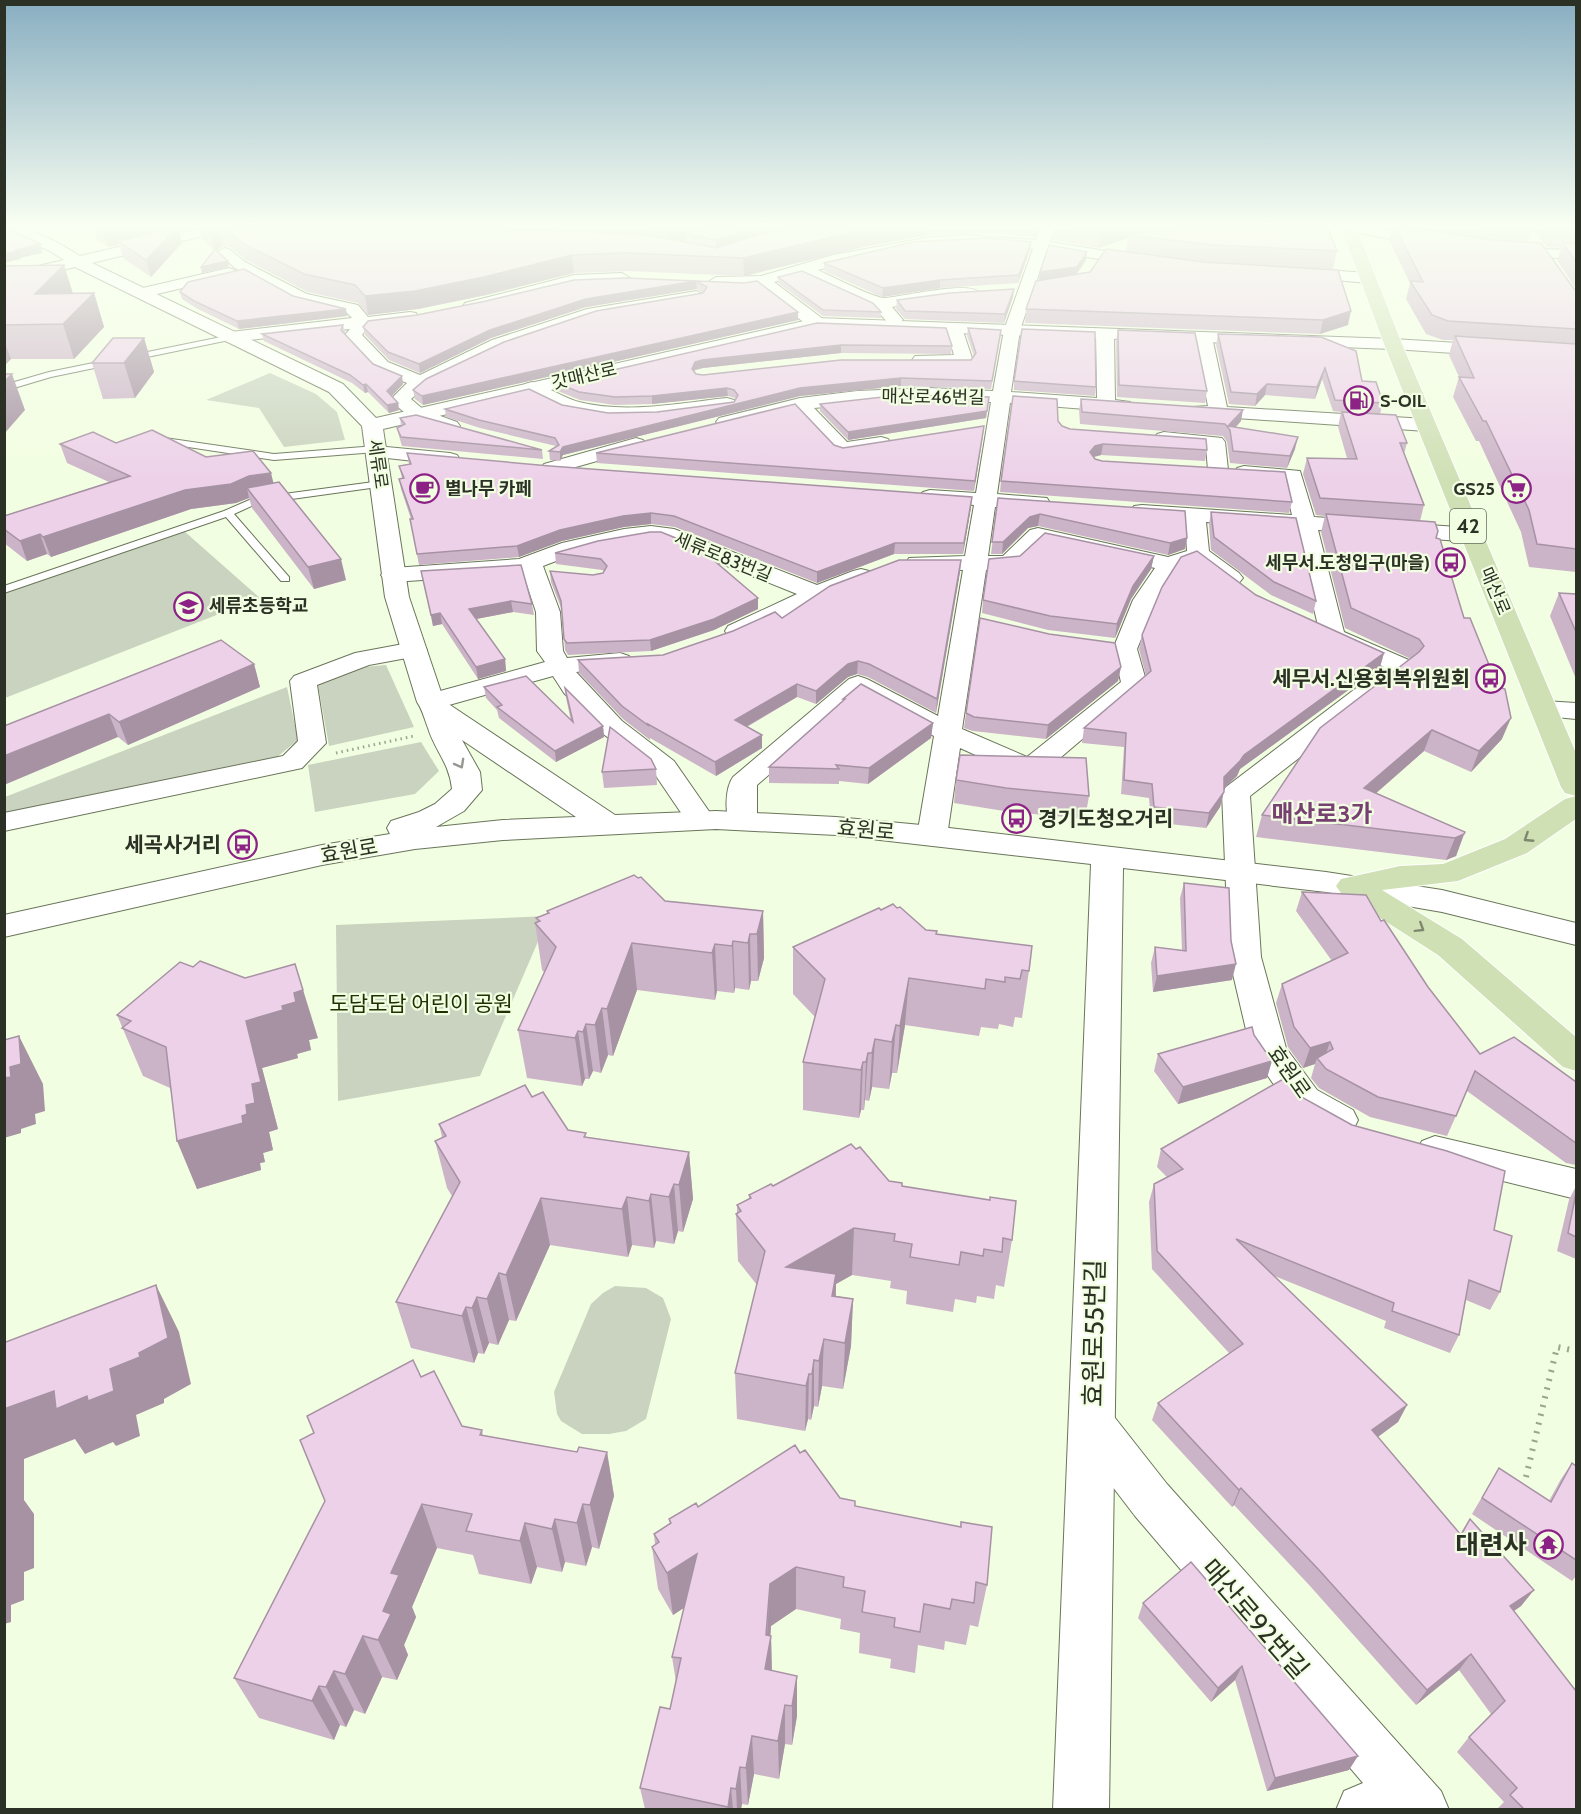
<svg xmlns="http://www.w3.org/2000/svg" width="1581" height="1814" font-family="Cabin,'Noto Sans KR',sans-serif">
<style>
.green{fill:#cad3bf}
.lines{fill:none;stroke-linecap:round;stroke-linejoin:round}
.lane-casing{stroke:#6a755b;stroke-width:2}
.street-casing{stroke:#6a755b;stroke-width:2}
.secondary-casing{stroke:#6a755b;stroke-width:2}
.primary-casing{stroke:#fff;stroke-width:2}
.path-far1{stroke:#9ba48f;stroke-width:3;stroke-dasharray:1.5 4;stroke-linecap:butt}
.path{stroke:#9ba48f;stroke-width:6;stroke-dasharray:2 7;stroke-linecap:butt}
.lane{fill:#fff;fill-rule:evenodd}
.street{fill:#fff;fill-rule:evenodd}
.secondary{fill:#fff;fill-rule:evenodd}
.primary{fill:#d0e0b5;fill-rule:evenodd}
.wall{fill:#ccb4c8}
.shaded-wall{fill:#a692a3}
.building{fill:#edd1e9;stroke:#a692a3;stroke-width:1.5}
.oneway{stroke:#969892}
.oneway2{stroke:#7e886e}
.labels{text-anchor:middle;stroke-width:4.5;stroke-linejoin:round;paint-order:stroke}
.far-street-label{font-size:18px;fill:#2c3126;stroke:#f2fee1}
.far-poi-label{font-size:18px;font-weight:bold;fill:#2c3126;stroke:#f2fee1;text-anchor:start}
.shield{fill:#f2fee1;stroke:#676e5e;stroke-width:1.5}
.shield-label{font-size:20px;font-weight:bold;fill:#2c3126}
.poi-label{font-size:21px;font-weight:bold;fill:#2c3126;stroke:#f2fee1;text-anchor:end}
.street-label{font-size:21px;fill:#2c3126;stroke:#f2fee1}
.park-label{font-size:21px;fill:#213000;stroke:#f2fee1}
.quarter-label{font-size:24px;font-weight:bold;fill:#764171;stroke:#f2fee1}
.near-street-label{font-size:26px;fill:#2c3126;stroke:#f2fee1}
.near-poi-label{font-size:26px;font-weight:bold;fill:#2c3126;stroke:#f2fee1;text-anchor:end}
</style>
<rect width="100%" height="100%" fill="#f2fee1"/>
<g class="green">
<path d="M270,373L316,394L337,412L345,440L284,447L259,408L206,400Z"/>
<path d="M184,531L260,598L5,698L4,593Z"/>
<path d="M386,665L414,727L329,746L318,685L353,668Z"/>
<path d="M287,687L298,740L277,757L5,815V797Z"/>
<path d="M421,742L439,771L415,794L315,812L308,765Z"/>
<path d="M549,916L480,1076L338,1101L336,925Z"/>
<path d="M615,1286L646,1288L663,1298L671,1319L646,1419L626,1431L609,1434H582L561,1421L557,1414L554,1392L591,1304L603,1293Z"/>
</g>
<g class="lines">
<defs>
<g id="lane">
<path d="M231,335H234V339L51,377L4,391V385L49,372Z"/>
<path d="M158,437L274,454L376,446L381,449L376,452L274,460L155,442V438Z"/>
<path d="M381,481L386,484L385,486L256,504L234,514L289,577V581H281L226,517L4,593V586L224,511L254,498Z"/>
</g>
<g id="street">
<path d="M1041,227H1055L1050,242L1143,257L1151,262L1143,267L1047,250L1020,330L1011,392L1097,398L1096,333L1099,329H1111L1114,333L1115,400L1130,402L1132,406L1130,410L1123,412L1010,403L997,494L1047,498L1050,503L1047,508L1039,509L995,507L988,556H1003L1030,530L1038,528L1168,557L1187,551L1185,521L1134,516L1131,511L1134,506L1142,505L1292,515L1284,481L1237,476L1234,472L1237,468L1244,466L1300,471L1314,517L1472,528L1480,530L1483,535L1480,540L1472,542L1318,530L1344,632L1411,661L1415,666L1411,671L1250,796L1261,957L1286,1048L1317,1090L1353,1110L1358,1120L1353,1130L1340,1134L1327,1130L1291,1110L1251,1051L1229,957L1222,793L1226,787L1384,667L1332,641L1323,639L1320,634L1295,529L1206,522L1209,551L1239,573L1243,578L1239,583C1221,587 1208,572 1195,562L1177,569L1157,600L1137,649L1147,684L1040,775L1030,777L1020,775L960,748L947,836L943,842L932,845L921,842L917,836L934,736L860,696L757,785V821L752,827L742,830L732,827C724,816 725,788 733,777L849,679L858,676L867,679L938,716L963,570L909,568L906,563L909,558L965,556L974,505L923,500L919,496L923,492L930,490L976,493L991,402L902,400L814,408L847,442L881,437L888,439L891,443L888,447C872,451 851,457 835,453L797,412L726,428L719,426L716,422L719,418L800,398L857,391L929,388L993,391L1004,330L1033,249L965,243L925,246L817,270C830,275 875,299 885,298C902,297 970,280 980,293C975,299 906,304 892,307L903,320L895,325L889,324L874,307L802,274L774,282L823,319L825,323L823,327C800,332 778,291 758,286C744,282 718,294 708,282L716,277L761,276L833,255L925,238L965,235L1036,240ZM1043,543L1155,568L1133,600L1113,649L1121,682L1027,757L962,729L986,570L1017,568Z"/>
<path d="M1342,227H1370L1432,239L1439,243L1432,247L1349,231Z"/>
<path d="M224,248L229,249L245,262L307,294L358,305L368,317L410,312L416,313L418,317L416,321L368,327L362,335L388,362L420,375L492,340L587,309L697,291L705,296L697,301L596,317L504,348L426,386L411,399L424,410L457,422L460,426L457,430C437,435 402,415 391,399L407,383L376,370L344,336L350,329L231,342L225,341L222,337L225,333L231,332L352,318L346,312L296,301L235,268L217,252Z"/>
<path d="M1505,248L1576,250V259L1500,255L1498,252L1500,249Z"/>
<path d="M229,268L234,270L237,273L234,276L140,298L132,293L134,290Z"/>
<path d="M1297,268L1368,273L1376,278L1368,283L1292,276L1289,273Z"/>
<path d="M622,273L630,278L628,281L574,285L471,311L463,306L465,303L574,275Z"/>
<path d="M954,323L960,324L962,328L973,361L970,365L915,364L912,360L915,356L954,355L946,328L948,324Z"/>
<path d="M1203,332L1209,333L1212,337L1227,407L1426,419L1433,421L1436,425L1433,429L1426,431L1192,415L1190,411L1192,407L1208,406L1194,337L1197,333Z"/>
<path d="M532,382C548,387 562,397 579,402C626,414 679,403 727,398L734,400L736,404L734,408L727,410C668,416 597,431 542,401C535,397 527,394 523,388L525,384Z"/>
<path d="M1164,432L1222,438L1225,442L1228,470L1225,474L1218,476L1211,474L1208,470L1206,447L1157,442L1154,438L1157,434Z"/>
<path d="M636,438L643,440L646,444L643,448L551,474L544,472L541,468L544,464Z"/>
<path d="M376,446L450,453L457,455L460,459L457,463L450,465L369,456L366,452L369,448Z"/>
<path d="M651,526L674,529L817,585L853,571L861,569L869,571L873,576L869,581L737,638L728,636L725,631L728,626L797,594L662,540L624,543L577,553L543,566L560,612L563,651L567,658L620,653L629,656L633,661L629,666L576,672L622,721L674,761L715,820L710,826L700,829L690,826L654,773L602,733L564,693L553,676L431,710L422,708L418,702L422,696L545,662L537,651L536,612L523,573L393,582L385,580L381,575L385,570L393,568L519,559L562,543L624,529Z"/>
<path d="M414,642L423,645L427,650L423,655L369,665L317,685L326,743L302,768L4,831V813L283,756L298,741L290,681L294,676L355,653Z"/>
<path d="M1544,701L1576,703V719L1535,715L1531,709L1535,703Z"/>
<path d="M1435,1136L1576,1169V1199L1422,1161L1416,1151L1422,1141Z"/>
<path d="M1092,1403L1108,1409L1167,1484L1441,1791L1449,1810H1336L1344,1791L1363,1783L1135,1516L1076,1439L1070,1424L1076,1409Z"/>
</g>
<path id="secondary" d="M4,227C31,227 58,242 80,256L205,227H230L228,230L92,263L343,384L376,418L817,318L1393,339L1576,350V361L1393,349L817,328L383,429L409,597L444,701L615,815L716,811L836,817L932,826L1326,872L1442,890L1576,923V945L1442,912L1326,892L1123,868L1109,1810H1053L1091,864L836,835L716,829L503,840L415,849L322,865L4,937V915L322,845L390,834L387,828L391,821L419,812L435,804L452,789C449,762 435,751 428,728C424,718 423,711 417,702L385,597L362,426L329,392L75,267L4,284V274L64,260L50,251L4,231ZM462,740L576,817L503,820L436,827L464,811L482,790L480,772Z"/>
<path id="primary" d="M1341,227H1356L1402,344L1576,753V819L1527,853L1458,881L1382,890L1462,939L1576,1037V1071L1563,1067L1438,955L1341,893L1336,886L1341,879L1400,866L1443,864L1505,839L1565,799L1576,796L1565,793L1561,787L1384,344Z"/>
</defs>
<use href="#lane" class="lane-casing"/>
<use href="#street" class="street-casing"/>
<use href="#secondary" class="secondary-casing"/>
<use href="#primary" class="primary-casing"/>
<path class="path-far1" d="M336,753L414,736"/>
<path class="path" d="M1526,1477L1557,1347L1576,1351"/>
<use href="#lane" class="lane"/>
<use href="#street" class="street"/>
<use href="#secondary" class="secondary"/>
<use href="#primary" class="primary"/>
</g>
<g class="wall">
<path d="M93,227H196L179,231L182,243L151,277L123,258L119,245L108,247L97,240Z"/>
<path d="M198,227H1040L1035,237L986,233L928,235L863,247L744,276L627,271L574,273L486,295L418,309L368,315L358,303L308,292L246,260L230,247L223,246L216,250L229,267L202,273L201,267L214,250L202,239Z"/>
<path d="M1054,227H1327L1337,251L1333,269L1211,262L1126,252L1128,238L1099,248L1053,240Z"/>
<path d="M1384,227H1530L1532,229L1528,242L1574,289L1576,290V572L1529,567L1521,532L1479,441H1476L1453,397L1459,377L1449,355L1453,340H1443L1426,334L1406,299L1410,283L1389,240L1392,228Z"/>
<path d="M1532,227H1576V289L1557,260L1562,248L1547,247Z"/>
<path d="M1031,242L1030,250L1018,283L940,288L882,297L824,271V263Z"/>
<path d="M1087,252L1086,260L1076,274L1348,325L1320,334L1025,323L1026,309L1058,277L1039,280L1040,272Z"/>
<path d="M64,265L73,294L94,293L104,327L74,359H11L4,366V266Z"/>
<path d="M778,277L881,312V318L823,316L778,283Z"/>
<path d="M626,278L744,283L798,312V320L423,405L415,399L413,390L703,293L697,289L586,307L491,338L420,373L389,360L365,335L363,327L417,315Z"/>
<path d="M180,292L293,296L347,316L239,329L196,308L182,299Z"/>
<path d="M1013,297L1004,323L905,319L896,309L897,300Z"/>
<path d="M817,323L952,346L951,354L841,353L703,368L695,370L694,371L696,374L703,375L971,360L974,356L967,336L968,328L1001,330L991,389L901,386L800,396L563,455L560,461L550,460L549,451L556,447V446L480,428L446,417L445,409L562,405L608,413L657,412L734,402L736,400L735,398L728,396L652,404L615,405L580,400L558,391L557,383Z"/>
<path d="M343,325L345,332L344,334L373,364L403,384L392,396L398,403L399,410L389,413L368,392L365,393L352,383L264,341L262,334Z"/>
<path d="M1118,330L1207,391L1205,403L1117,397L1116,341Z"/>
<path d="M1218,334L1362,381L1383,403L1380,414L1407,443L1404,454L1424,505L1420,521L1436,538L1502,739L1471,772L1424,751L1376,793L1465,832L1456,856L1446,860L1256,837L1262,815L1411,659L1345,628L1321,532L1325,516L1316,515L1303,474L1307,458H1347L1338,427L1341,412L1333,411L1322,379L1315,399L1265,395L1255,406L1229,404L1216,345Z"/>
<path d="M144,338L154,372L135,398L103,399L92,363Z"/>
<path d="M1014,381L1096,387L1095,396L1014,390Z"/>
<path d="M1081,399L1241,421L1236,427L1295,449L1287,468L1230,463L1227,442L1223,436L1080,424L1079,410Z"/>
<path d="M820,404H988L986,418L848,440L820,411Z"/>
<path d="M400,418L542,450L543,459L402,446L399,436L397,428L401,426Z"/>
<path d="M1058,421L1062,426L1070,429L1207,450L1205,461L1101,455L1094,457L1095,459L1292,502L1289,513L1000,492L1001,481Z"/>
<path d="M984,426L974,491L597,463L596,453L834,445L843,448Z"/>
<path d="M116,443L206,457L273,483L346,580L314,589L252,508L249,498L236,503L191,509L51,557L47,554L27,561L4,543V516L109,482L67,463L60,444Z"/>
<path d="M407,453L971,507L963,554H894L817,583L675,527L651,524L624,527L562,541L519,557L419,565L410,519H411L401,489L399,479L402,478L399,466L409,464Z"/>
<path d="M998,498L1187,538L1185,549L1168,555L1038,526L1028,528L1002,554H991Z"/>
<path d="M1211,512L1316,601L1313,614L1271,595L1211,550L1209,524Z"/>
<path d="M598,541L758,598V609L714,630L651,651L568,655L565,650L562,610L551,582L550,571L593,575L603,573L604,571L602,570L556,564L555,553Z"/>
<path d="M1154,556L1151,569L1131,599L1115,638L1048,630L982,613L983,600Z"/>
<path d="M421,571L532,604L534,615L513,612L476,619L505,659L506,671L478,679L442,624L433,626Z"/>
<path d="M960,572L936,713L868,677L857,674L848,677L816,704L797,697L747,727L762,748L716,776L650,738V740L623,719L579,673L578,660L663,655L782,618Z"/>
<path d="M1559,593L1576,594V679L1550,616Z"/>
<path d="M1256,595L1384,653L1380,667L1240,769L1237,776L1224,788L1220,807L1206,828L1151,822L1149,798L1121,794L1124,747L1082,743L1084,728L1146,676L1139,649L1142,635Z"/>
<path d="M254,664L260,687L128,745L118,737L4,726Z"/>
<path d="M1121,667L1118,681L1046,739L973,731L964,728L966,713Z"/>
<path d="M484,687L571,721L566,698L565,688L603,726L604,737L556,762L499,718L497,710L486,698Z"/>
<path d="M843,699L933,723L931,738L868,784L839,781V784L769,783V767L843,701Z"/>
<path d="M656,769L657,785L604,788L602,772Z"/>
<path d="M956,780L1089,796L1085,819L1004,811L954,803Z"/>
<path d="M1184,883L1232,980L1153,992L1151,963L1155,947L1182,950L1180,898Z"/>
<path d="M1302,892L1381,921L1428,987L1480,1054L1576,1082V1165L1566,1163L1467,1091L1447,1136L1370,1117L1319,1088L1311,1078L1315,1064L1303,1068L1288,1047L1276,1003L1282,984L1332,961L1296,911Z"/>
<path d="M665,901L763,911L764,958L758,981H751L749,990L735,988L734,993L717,991L715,1000L637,990L613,1056L608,1055L601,1073L593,1071L589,1079H585L582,1086L527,1078L518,1030L545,973L542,970L535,923H537L536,918L547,913V911Z"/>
<path d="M897,908L926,930L1029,971L1022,1018L1015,1017L1013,1027L999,1024L998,1029L981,1027L979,1036L905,1025L897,1073H892L889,1089L872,1087L869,1101L865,1100L864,1110H861L859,1118L803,1110V1062L815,1017L793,994V947L881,910Z"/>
<path d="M117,1015L318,1038L309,1040L311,1050L297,1054L298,1058L262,1068L278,1129L269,1132L273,1150L263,1153L265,1162L260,1163L261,1170L197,1189L170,1088L143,1076Z"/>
<path d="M1158,1054L1267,1078L1178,1104L1154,1071Z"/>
<path d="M1296,1094L1494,1230L1500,1292L1490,1310L1466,1300L1459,1335L1450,1353L1384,1328L1386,1321L1272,1275L1407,1405L1398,1422L1378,1437L1460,1534L1470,1519L1534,1590L1521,1606L1514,1611L1576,1809H1497L1504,1802L1457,1752L1469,1737L1491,1714L1459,1670L1416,1705L1310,1586L1234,1505L1232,1507L1152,1420L1158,1403L1229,1353L1152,1269L1149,1202L1154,1184L1167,1177L1157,1167L1161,1149Z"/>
<path d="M532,1097L568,1130L587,1137L689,1152L693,1199L683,1232L678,1231L674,1244L656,1241L654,1248L632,1245L628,1257L550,1245L516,1321L509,1320L498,1345L489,1343L484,1354L478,1353L474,1363L411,1348L396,1302L452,1196L447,1188L435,1141L442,1137L439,1124Z"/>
<path d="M856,1149L889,1181L1012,1240L1004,1287L996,1285L994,1299L977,1296L976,1303L955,1299L953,1312L906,1304L907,1291L890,1288L891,1281L852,1275L836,1284V1296L853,1299L851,1346L843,1389L822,1386L818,1407L814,1406L811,1420L808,1419L805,1431L737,1419L735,1373L757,1285L738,1261L736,1214L737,1213V1205L749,1199V1195L773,1186Z"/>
<path d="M1576,1186V1259L1557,1251L1569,1200Z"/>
<path d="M421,1377L462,1426L482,1430L483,1435L577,1452H607L614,1496L599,1549L592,1547L586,1566L565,1562L562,1572L537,1567L531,1584L479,1574L473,1555L437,1548L412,1607L416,1617L404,1645L408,1655L397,1680L382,1677L365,1714L354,1710L346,1727L340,1725L334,1740L259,1718L234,1678L325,1501Z"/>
<path d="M800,1453L840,1498L855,1506L960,1527L961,1522L987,1585L978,1627L970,1625L966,1645L945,1641L944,1650L918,1645L915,1673L890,1668L891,1659L859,1653L860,1633L840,1629L841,1619L796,1609L771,1626L770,1636H771L772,1671L797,1716L792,1745L785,1744L779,1779L754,1774L748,1805L742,1804L741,1809H645L640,1788L670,1709L676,1682L672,1657L684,1607L673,1615L658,1589L652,1547L655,1545L654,1534L670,1524L669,1519L698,1507Z"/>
<path d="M1572,1463L1576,1466V1576L1572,1581L1472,1514L1499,1468L1549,1501L1561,1479Z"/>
<path d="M1191,1562L1349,1770L1267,1791L1235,1680L1211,1702L1138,1618L1143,1603Z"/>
</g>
<g class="shaded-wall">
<path d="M119,227H196L179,231L182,243L151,277L146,260L118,241L119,245L108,247L103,230Z"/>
<path d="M681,227H733L686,234V242L669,248L668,231Z"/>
<path d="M760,227H798L717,257L716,240Z"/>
<path d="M881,227H928V235L863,247L744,276L743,258L863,230Z"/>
<path d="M1036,227H1040L1035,237Z"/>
<path d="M1113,227H1192L1128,235V238L1099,248L1101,231Z"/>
<path d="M219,229L223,246L215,251L211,234Z"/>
<path d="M1031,242L1030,250L1018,283L1019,275Z"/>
<path d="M40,244L42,253L20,258L21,259L4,263V254L16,250Z"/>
<path d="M1087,252L1086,260L1076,275L1039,280L1040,272Z"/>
<path d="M572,255L574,273L486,295L418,309L368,315L365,296Z"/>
<path d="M228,261L229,267L202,273L201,267Z"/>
<path d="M64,265L74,297L35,294Z"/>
<path d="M940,280V288L882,297L883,288Z"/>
<path d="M696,281L697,289L586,307L491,338L420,373L419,364L490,330L586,299Z"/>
<path d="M1014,289L1013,297L1004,323L1005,314Z"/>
<path d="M94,293L104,327L74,359L63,324Z"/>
<path d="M346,309L347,316L239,329L237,321Z"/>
<path d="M1351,311L1348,325L1320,334L1323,320Z"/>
<path d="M798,312V320L423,405L422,396Z"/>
<path d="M144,338L154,372L135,398L124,363Z"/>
<path d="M4,341L11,359L4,366Z"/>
<path d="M841,345V353L703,368L695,370L692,376V369L695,362L702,360Z"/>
<path d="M1325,368L1322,379L1315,399L1317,387Z"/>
<path d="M12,374L25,410L4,434V382Z"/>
<path d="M402,376L403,384L389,399L387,391Z"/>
<path d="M901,378V386L800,396L563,455L560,461V452L563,447L800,388Z"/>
<path d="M366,384L368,392L365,393L363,385Z"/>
<path d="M1267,384L1265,395L1255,406L1257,394Z"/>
<path d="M727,388L728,396L652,404V396Z"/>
<path d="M989,397L986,418L848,440V432Z"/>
<path d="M398,403L399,410L389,413L387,405Z"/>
<path d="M1243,410L1241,421L1230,433L1228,426Z"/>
<path d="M984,426L983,435L974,491L975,481Z"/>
<path d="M1298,437L1295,449L1287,468L1290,456Z"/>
<path d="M1103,444L1101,455L1093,457L1090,452L1095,446Z"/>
<path d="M271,473L276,493L247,488L249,498L236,503L191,509L51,557L43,537L185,490L249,476Z"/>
<path d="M972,497L971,507L963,554L964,543Z"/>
<path d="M651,513V524L624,527L562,541L519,557L517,546L560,530L623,516Z"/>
<path d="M1040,514L1038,526L1028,528L1002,554L1003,542L1030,517Z"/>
<path d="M40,534L47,554L27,561L20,541Z"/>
<path d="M1187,538L1185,549L1168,555L1170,543Z"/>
<path d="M895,543L894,554L817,583V572Z"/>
<path d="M1154,556L1151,569L1131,599L1115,638L1117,624L1133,586Z"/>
<path d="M341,559L346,580L314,589L308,567Z"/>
<path d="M961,560L960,572L936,713L937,699Z"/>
<path d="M758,598V609L714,630L651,651L650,640Z"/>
<path d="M511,601L513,612L471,620L469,609Z"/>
<path d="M440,613L442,624L433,626L431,615Z"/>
<path d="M1384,653L1380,667L1240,769L1237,776L1220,792L1224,777L1244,755Z"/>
<path d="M505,659L506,671L478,679L476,667Z"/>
<path d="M858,661L857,674L848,677L816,704V691L848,664Z"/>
<path d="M254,664L260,687L128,745L119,722Z"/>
<path d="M1121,667L1118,681L1046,739L1048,725Z"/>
<path d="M797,684V697L735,733V720Z"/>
<path d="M109,714L118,737L4,785V756Z"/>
<path d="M1511,718L1502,739L1471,772L1479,751Z"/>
<path d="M933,723L931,738L868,784L869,768Z"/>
<path d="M603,726L604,737L556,762L555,751Z"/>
<path d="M1432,730L1424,751L1357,810L1364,788Z"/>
<path d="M762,735V748L716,776L715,762Z"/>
<path d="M1224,792L1220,807L1206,828L1209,813Z"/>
<path d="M1464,834L1456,856L1446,860L1455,838Z"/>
<path d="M763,911L764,958L758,981L757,934Z"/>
<path d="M750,934L751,981L749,990L748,943Z"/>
<path d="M733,941L735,988L734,993L732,946Z"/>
<path d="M632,943L637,990L613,1056L607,1009Z"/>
<path d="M715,944L717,991L715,1000L712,953Z"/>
<path d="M295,964L318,1038L309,1040L311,1050L297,1054L298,1058L262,1068L278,1129L269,1132L273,1150L263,1153L265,1162L260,1163L261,1170L197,1189L177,1141L242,1116L246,1105V1021L282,1006L294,993Z"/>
<path d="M1236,964L1232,980L1153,992L1157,976Z"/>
<path d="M909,978L905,1025L897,1073L900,1026Z"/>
<path d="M602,1008L608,1055L601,1073L595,1025Z"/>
<path d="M586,1024L593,1071L589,1079L583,1032Z"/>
<path d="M896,1025L892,1073L889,1089L892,1042Z"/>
<path d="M578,1031L585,1079L582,1086L575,1038Z"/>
<path d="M19,1036L43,1084L45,1111L35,1114L36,1124L21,1129V1133L4,1138V1078L10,1067Z"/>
<path d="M875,1039L872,1087L869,1101L872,1053Z"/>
<path d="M1330,1042L1323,1062L1317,1058L1315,1064L1303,1068L1310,1048Z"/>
<path d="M868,1053L865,1100L864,1110L866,1062Z"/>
<path d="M1272,1061L1267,1078L1178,1104L1183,1087Z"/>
<path d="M863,1062L861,1110L859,1118L861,1070Z"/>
<path d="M689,1152L693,1199L683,1232L679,1185Z"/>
<path d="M674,1184L678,1231L674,1244L669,1197Z"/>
<path d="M651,1194L656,1241L654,1248L649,1201Z"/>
<path d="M627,1197L632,1245L628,1257L622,1209Z"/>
<path d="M541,1198L550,1245L516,1321L506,1275Z"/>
<path d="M854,1228L852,1275L836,1284L835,1320L831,1342L832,1296L786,1267Z"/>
<path d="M499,1273L509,1320L498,1345L487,1299Z"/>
<path d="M156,1285L179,1332L191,1384L164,1399V1403L136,1415L140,1436L116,1446L113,1442L85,1454L75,1439L24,1459V1500L34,1514V1568L24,1572V1600L11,1605V1622L4,1624V1409L110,1369L139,1353Z"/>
<path d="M477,1297L489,1343L484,1354L472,1308Z"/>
<path d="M853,1299L851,1346L843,1389L845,1343Z"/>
<path d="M466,1307L478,1353L474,1363L462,1316Z"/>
<path d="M824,1339L822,1386L818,1407L819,1361Z"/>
<path d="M814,1360V1406L811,1420L812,1374Z"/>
<path d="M809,1374L808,1419L805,1431L806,1386Z"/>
<path d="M1407,1405L1398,1422L1364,1447L1372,1430Z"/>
<path d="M607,1452L614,1496L599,1549L590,1505Z"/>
<path d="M1241,1488L1234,1505L1232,1507L1239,1490Z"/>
<path d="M422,1504L437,1548L412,1607L416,1617L404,1645L408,1655L397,1680L378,1640L391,1573Z"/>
<path d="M583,1504L592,1547L586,1566L577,1523Z"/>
<path d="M555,1519L565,1562L562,1572L552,1529Z"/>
<path d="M525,1523L537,1567L531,1584L520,1541Z"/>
<path d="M697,1554L701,1597L673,1615L667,1573Z"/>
<path d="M796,1567V1609L771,1626L770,1644L771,1636L772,1677L765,1669L770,1584Z"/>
<path d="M1534,1590L1521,1606L1498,1622L1510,1606Z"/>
<path d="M363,1636L382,1677L365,1714L345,1674Z"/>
<path d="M1471,1654L1459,1670L1416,1705L1427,1690Z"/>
<path d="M1242,1666L1235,1680L1211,1702L1218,1688Z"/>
<path d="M334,1671L354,1710L346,1727L326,1687Z"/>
<path d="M797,1676V1716L792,1745V1706Z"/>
<path d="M319,1686L340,1725L334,1740L312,1701Z"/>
<path d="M785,1705V1744L779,1779L778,1741Z"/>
<path d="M752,1736L754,1774L748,1805L746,1768Z"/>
<path d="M1358,1756L1349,1770L1267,1791L1275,1778Z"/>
<path d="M740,1767L742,1804L741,1809H737L736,1789Z"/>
<path d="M731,1788L733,1809H728V1807Z"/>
</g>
<g class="building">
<path d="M4,227H6L40,244L16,250L18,251L4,254Z"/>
<path d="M97,227H119L103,230Z"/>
<path d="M178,227L146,260L118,241Z"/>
<path d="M203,227H503L512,229L643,234L716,248L783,227H881L863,230L743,258L626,253L572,255L484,277L415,291L365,296L355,285L304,274L242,243L226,230L219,229L211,234Z"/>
<path d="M647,227H681L668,231Z"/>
<path d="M706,227H760L716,240L686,234Z"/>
<path d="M1076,227H1113L1101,231Z"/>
<path d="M1174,227H1327L1337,251L1214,245L1128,235Z"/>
<path d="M1395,227H1412L1491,240L1541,243L1574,289L1576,290V329L1448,321L1432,315L1410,281L1423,282Z"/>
<path d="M1484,227H1530L1532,229L1491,228Z"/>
<path d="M1550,227H1576V232L1553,230Z"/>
<path d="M987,238L1031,242L1019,275L940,280L883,288L824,263L913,242Z"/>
<path d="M1563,243H1576V262Z"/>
<path d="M1049,245L1087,252L1077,267L1040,272Z"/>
<path d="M215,249L228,261L201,267Z"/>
<path d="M1106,249L1204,262L1338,270L1351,311L1323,320L1026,309L1036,281L1090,272Z"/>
<path d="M64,265L35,294L94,293L63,324L4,325V266Z"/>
<path d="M244,269L293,296L346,309L237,321L194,301L180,292L188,282Z"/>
<path d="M802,271L873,303L881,312L823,310L778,277Z"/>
<path d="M626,278L744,283L757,281L798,312L422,396L413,390L426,379L504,342L596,311L703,293L707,287L696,281L586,299L490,330L419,364L388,352L363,327L368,321L417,315L486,301L574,280Z"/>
<path d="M1014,289L1005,314L905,311L897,300L950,293Z"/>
<path d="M817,323L946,328L952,346L841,345L702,360L695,362L692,369L696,374L703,375L841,360H971L976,353L968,328L1001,330L992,381L901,378L800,388L563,447L560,452L549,451L559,445L555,438L479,420L445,409L529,389L562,405L608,413L657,412L734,402L738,395L734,390L727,388L652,396L615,397L579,392L557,383Z"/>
<path d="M343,325L341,330L373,364L402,376L387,391L398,403L387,405L366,384L363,385L350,375L262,334Z"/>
<path d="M1022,329L1095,332L1096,387L1014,381Z"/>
<path d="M1118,330L1195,333L1207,391L1119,385Z"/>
<path d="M1218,334L1321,337L1356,351L1362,381L1376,382L1383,403L1335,400L1325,368L1317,387L1267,384L1257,394L1231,392Z"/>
<path d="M1455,336L1576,344V549L1537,544L1529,510L1486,421H1483L1459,377L1474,378Z"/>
<path d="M113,338H144L124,363H92Z"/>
<path d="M4,374H12L4,382Z"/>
<path d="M901,395L989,397L987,411L848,432L820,404Z"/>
<path d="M1013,396L1057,399L1058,421L1062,426L1070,429L1206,439L1207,450L1103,444L1095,446L1090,452L1095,459L1102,461L1285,472L1292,502L1001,481Z"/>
<path d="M1081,399L1243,410L1228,426L1298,437L1290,456L1233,451L1230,430L1225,424L1082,412Z"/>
<path d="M795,404L834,445L843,448L984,426L975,481L596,453Z"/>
<path d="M1342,412L1396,415L1407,443H1400L1424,505L1320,498L1307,458L1357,459Z"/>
<path d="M416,415L542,450L401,437L397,428L405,424L400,418Z"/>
<path d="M152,430L206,457L253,451L271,473L249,476L231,484L185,490L43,537L40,534L20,541L4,529V516L130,476L60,444L93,432L116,443Z"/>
<path d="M407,453L550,466L972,497L964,543H895L817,572L674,516L651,513L623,516L560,530L517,546L417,554L410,519H413L399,479L404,478L399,466L411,464Z"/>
<path d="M279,482L341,559L308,567L247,488Z"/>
<path d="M998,498L1185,511L1187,538L1170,543L1040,514L1030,517L1003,542H992Z"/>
<path d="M1211,512L1296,518L1316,601L1274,582L1214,537Z"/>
<path d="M1326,514L1435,522L1438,531L1436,538L1440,539L1464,618H1470L1498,687L1505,689L1511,718L1479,751L1432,730L1364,788L1465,832L1464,834L1455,838L1262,815L1320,728L1419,652L1424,646L1419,639L1351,608Z"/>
<path d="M650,532H661L698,547L758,598L714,619L650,640L567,643L564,639L561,601L550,571L593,575L603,573L607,566L601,559L555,553L598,541Z"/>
<path d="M1045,533L1154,556L1133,586L1117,624L1050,616L983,600L989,559L1020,556Z"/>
<path d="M1197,551L1256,595L1384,653L1244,755L1240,761L1224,777V792L1209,813L1154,807L1152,784L1124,780L1126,733L1084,728L1151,671L1142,635L1162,587L1181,557Z"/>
<path d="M899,560H961L937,699L869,664L858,661L848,664L816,691L797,684L735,720L762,735L715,762L648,724L649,726L622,706L578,660L663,655L733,631L775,612L782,618L830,586Z"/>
<path d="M521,565L532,604L511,601L469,609L505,659L476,667L440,613L431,615L421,571Z"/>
<path d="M1559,593L1576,594V632Z"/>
<path d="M980,618L1049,634L1115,643L1121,667L1048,725L974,717L966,713Z"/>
<path d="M221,640L254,664L119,722L109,714L4,756V726Z"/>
<path d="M526,676L573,722L565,688L603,726L555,751L497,707L502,705L484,687Z"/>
<path d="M861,684L933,723L869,768L836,765L839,769L769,767L845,699H843Z"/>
<path d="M610,727L651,759L656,769L602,772Z"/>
<path d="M960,755L1086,758L1089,796L1006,788L956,780Z"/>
<path d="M634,875L638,878L641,877L665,901L763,911L757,934H750L748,943L733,941L732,946L715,944L712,953L632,943L607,1009L602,1008L595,1025L586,1024L583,1032L578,1031L575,1038L518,1030L556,947L535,923L540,921L536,918L549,913L547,911Z"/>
<path d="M1184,883L1229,888L1231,941L1236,964L1157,976L1155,947L1186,951Z"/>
<path d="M1302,892L1366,895L1381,921L1384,920L1428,987L1480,1054L1514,1037L1576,1082V1143L1475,1071L1456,1116L1378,1097L1326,1069L1317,1058L1333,1049L1330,1042L1310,1048L1294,1027L1282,984L1348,953Z"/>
<path d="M893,904L897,908L900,907L926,930L937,931L936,934L1032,946L1029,971L1022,970L1020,979L1005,977V982L986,979L985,989L909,978L900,1026L896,1025L892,1042L875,1039L872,1053H868L866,1062H863L861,1070L803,1062L825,979L793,947L879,908L881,910Z"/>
<path d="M200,961L245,978L295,964L303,990L294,993L296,1002L282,1006L283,1010L246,1021L261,1082L252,1084L255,1103L246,1105L247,1114L242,1116L243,1123L177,1141L166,1047L122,1028L131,1021L117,1015L180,962L193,967Z"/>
<path d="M1252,1027L1254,1035L1272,1061L1183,1087L1158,1054Z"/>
<path d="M19,1036L21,1064L10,1067L11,1077L4,1078V1040Z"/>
<path d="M1285,1078L1296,1094L1352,1125L1447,1151L1505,1171L1494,1230L1512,1236L1500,1292L1469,1280L1459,1335L1392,1311L1394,1303L1236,1239L1407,1405L1372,1430L1461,1535L1470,1519L1534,1590L1510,1606L1576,1691V1809H1524L1510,1795L1517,1788L1469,1737L1505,1701L1471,1654L1427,1690L1319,1570L1241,1488L1239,1490L1158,1403L1243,1344L1157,1251L1154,1184L1183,1169L1161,1149Z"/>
<path d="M525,1085L532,1097L543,1092L568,1130L586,1133L584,1137L689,1152L679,1185L674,1184L669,1197L651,1194L649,1201L627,1197L622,1209L541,1198L506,1275L499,1273L487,1299L477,1297L472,1308L466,1307L462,1316L396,1302L460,1182L435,1141L446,1136L439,1124Z"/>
<path d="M851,1144L856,1149L860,1147L889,1181L902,1183V1186L990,1200V1197L1016,1201L1012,1240L1003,1238L1002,1252L984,1249L983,1256L961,1252L959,1265L910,1257L912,1244L894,1241L895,1234L854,1228L786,1267L836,1274L832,1296L853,1299L845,1343L824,1339L819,1361L814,1360L812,1374H809L806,1386L735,1373L765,1251L736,1214L741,1211L737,1205L751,1198L749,1195L771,1184L773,1186Z"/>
<path d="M1576,1193V1237L1568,1233Z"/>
<path d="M156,1285L168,1338L139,1353L140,1357L110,1369L114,1391L88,1401L87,1396L56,1409L54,1391L4,1409V1341L6,1342Z"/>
<path d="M413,1360L421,1377L434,1371L462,1426L482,1430L480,1435L577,1452L579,1447L607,1452L590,1505L583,1504L577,1523L555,1519L552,1529L525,1523L520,1541L466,1531L472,1514L422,1504L391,1573L399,1575L383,1611L391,1614L378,1640L363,1636L345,1674L334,1671L326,1687L319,1686L312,1701L234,1678L325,1501L300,1440L314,1433L307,1416Z"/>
<path d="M795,1445L800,1453L805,1450L840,1498L855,1501V1506L961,1527V1522L992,1527L987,1585L976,1582L974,1603L952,1599L950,1609L924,1604L920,1632L894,1627L895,1618L862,1612L865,1591L843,1587L844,1577L796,1567L770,1584L766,1635L771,1636L765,1669L797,1676L792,1706L785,1705L778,1741L752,1736L746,1768L740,1767L736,1789L731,1788L728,1807L640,1788L660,1707L670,1709L681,1658L672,1657L697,1554L667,1573L652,1547L659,1542L654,1534L671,1523L669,1519L696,1503L698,1507Z"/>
<path d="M1572,1463L1576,1466V1560L1482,1498L1499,1468L1551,1502Z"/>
<path d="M1191,1562L1358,1756L1275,1778L1242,1666L1218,1688L1143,1603Z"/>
</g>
<defs><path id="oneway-chevron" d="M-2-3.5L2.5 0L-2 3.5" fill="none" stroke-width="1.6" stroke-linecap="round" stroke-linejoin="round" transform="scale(1.5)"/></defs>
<use class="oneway" href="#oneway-chevron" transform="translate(460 764) rotate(61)"/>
<g class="oneway2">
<use href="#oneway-chevron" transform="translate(1528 838) rotate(147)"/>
<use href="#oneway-chevron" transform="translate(1420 928) rotate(32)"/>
</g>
<linearGradient id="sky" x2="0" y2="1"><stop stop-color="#88aec1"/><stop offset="0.47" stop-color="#f9fff2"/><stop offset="1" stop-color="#f9fff2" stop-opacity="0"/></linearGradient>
<rect width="1581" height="481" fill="url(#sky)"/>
<defs>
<symbol id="fuel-ring" viewBox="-11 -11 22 22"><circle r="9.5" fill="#f2fee1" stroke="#8c2286" stroke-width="1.5"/><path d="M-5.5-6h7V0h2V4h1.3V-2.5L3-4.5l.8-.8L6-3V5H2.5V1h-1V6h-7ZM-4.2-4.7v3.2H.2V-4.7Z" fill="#8c2286"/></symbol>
<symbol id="cafe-ring" viewBox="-11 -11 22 22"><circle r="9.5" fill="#f2fee1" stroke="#8c2286" stroke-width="1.5"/><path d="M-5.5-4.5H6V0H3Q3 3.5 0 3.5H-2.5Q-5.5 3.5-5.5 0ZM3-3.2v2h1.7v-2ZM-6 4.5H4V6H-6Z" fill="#8c2286"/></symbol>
<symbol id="supermarket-ring" viewBox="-11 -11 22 22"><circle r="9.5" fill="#f2fee1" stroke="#8c2286" stroke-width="1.5"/><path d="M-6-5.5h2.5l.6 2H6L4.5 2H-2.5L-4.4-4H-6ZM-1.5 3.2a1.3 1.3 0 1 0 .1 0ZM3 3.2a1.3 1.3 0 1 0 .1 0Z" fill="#8c2286"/></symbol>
<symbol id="bus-ring" viewBox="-11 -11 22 22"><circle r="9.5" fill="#f2fee1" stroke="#8c2286" stroke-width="1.5"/><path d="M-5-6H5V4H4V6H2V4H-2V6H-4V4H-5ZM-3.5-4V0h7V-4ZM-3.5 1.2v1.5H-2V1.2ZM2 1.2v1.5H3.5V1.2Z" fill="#8c2286"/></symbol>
<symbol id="school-ring" viewBox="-11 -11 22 22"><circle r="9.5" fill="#f2fee1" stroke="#8c2286" stroke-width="1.5"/><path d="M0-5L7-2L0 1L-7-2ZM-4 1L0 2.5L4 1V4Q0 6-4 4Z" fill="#8c2286"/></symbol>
<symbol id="temple-ring" viewBox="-11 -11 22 22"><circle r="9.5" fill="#f2fee1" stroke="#8c2286" stroke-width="1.5"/><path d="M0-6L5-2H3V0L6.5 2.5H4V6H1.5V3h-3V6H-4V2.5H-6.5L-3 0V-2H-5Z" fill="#8c2286"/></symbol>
</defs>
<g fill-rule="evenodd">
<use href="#fuel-ring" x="1342" y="384" width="33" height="33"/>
<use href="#cafe-ring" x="408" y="472" width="33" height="33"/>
<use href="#supermarket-ring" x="1500" y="472" width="33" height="33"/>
<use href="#bus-ring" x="1434" y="546" width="33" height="33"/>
<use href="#school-ring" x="172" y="590" width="33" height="33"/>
<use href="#bus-ring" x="1474" y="662" width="33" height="33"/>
<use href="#bus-ring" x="1000" y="802" width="33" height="33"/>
<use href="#bus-ring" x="226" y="828" width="33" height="33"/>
<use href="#temple-ring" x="1532" y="1528" width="33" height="33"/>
</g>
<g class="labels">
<g class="far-street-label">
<text transform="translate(584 376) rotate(-13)" y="6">갓매산로</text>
<text transform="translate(933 397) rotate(1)" y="6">매산로46번길</text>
<text transform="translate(378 464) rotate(82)" y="6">세류로</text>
<text transform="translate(723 557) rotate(22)" y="6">세류로83번길</text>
<text transform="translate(1495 591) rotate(67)" y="6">매산로</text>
</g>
<g class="far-poi-label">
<text x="1380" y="407">S-OIL</text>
<text x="445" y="495">별나무 카페</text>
<text x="1495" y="495" text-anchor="end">GS25</text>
<text x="1430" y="569" text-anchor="end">세무서.도청입구(마을)</text>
<text x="209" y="612">세류초등학교</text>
</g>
<rect class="shield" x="1450" y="509" width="36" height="34" rx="4.5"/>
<g class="shield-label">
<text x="1468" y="533">42</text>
</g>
<g class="poi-label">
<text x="1470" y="686">세무서.신용회복위원회</text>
<text x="1038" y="826" text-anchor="start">경기도청오거리</text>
<text x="221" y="852">세곡사거리</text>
</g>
<g class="street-label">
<text transform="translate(866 830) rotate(5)" y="7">효원로</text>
<text transform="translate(349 851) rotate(-10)" y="7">효원로</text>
<text transform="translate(1289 1072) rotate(55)" y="7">효원로</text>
</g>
<g class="park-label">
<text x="421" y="1011">도담도담 어린이 공원</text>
</g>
<g class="quarter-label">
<text x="1322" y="822">매산로3가</text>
</g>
<g class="near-street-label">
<text transform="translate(1094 1333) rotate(-89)" y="9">효원로55번길</text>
<text transform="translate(1255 1619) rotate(49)" y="9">매산로92번길</text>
</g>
<g class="near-poi-label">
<text x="1527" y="1554">대련사</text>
</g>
</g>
<rect width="1581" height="1814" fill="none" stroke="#2c3126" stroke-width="12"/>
</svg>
